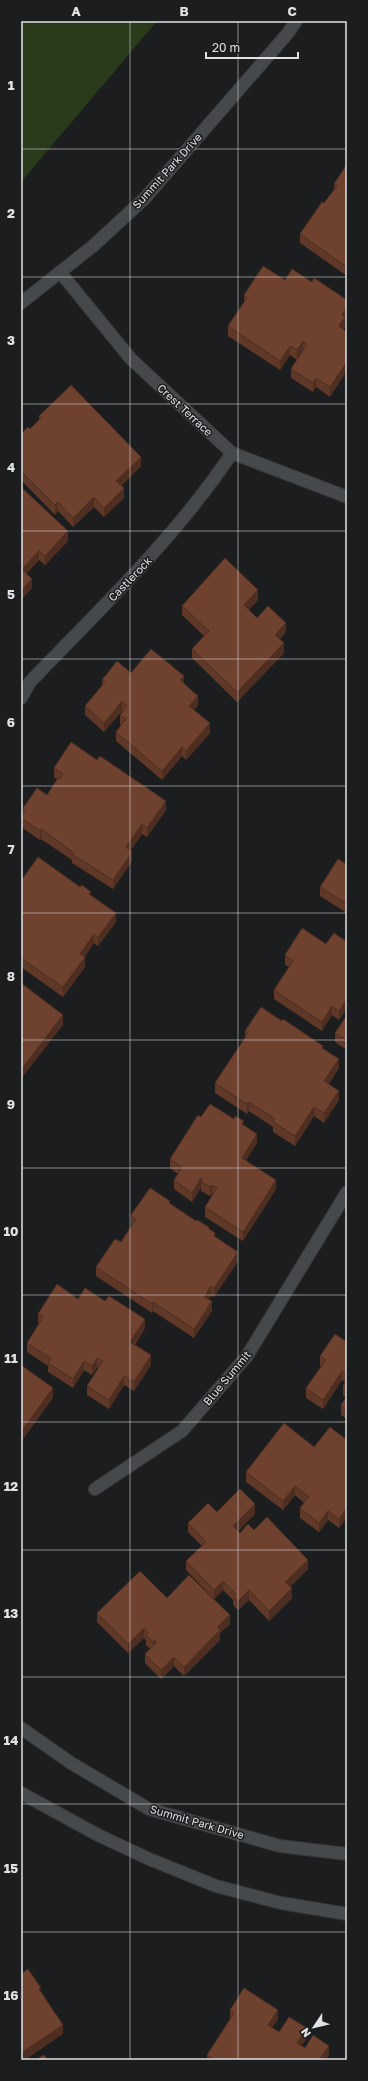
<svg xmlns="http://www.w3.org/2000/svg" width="368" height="2081" font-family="'Golos Text',sans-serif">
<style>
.green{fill:#293b1b}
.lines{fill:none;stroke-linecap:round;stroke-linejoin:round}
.minor-casing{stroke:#363739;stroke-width:14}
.tertiary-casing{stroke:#363739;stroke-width:14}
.minor{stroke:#46494b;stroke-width:12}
.tertiary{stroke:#46494b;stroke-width:12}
.wall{fill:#5f3828}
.shaded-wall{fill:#4e2e21}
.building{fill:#6f412f;stroke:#4e2e21}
.grid{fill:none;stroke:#e1e2e4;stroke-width:1;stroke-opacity:0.55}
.labels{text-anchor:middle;stroke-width:3;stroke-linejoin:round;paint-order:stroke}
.street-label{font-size:11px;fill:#e1e2e4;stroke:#1b1d1f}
.neatline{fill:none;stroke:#e1e2e4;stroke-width:1.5}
.grid-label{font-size:13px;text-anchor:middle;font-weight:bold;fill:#e1e2e4}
</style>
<rect width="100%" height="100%" fill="#1b1d1f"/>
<path class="green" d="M21,21H157L21,182Z"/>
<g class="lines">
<defs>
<g id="minor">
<path d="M60,272L131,359L232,453L347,497"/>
<path d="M21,698L30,682C101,608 175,538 232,453"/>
<path d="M95,1489L182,1431L247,1356L347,1192"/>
</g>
<g id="tertiary">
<path d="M21,303L93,246L145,198L288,33L296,21"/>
<path d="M21,1728L71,1763L149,1809L280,1846L347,1854"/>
<path d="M21,1793L98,1835L149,1859L216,1886L281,1903L347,1914"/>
</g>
</defs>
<use href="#minor" class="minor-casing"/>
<use href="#tertiary" class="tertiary-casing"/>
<use href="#minor" class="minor"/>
<use href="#tertiary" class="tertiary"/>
</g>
<g class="wall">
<path d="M347,164V276L300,243V234L324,203L334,190V184Z"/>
<path d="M244,295L345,320V327L343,329L330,397L316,387L313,392L291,378V369L297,360L290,355L280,370L228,336V326L244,302Z"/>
<path d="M39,416L141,466L121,486L124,498L104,517L94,507L73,527L58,511L55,515L21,480V434L30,429L39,420Z"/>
<path d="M21,487L68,541L45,565L39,560L27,573L32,588L21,600Z"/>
<path d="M258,600L249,610L257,618L286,632L280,639L284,653L237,702L192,658V649L204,636L182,615V606Z"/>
<path d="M131,673L184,683L198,705L194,710L210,733L186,760L182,756L162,780L116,741V732L121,725L120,724V715L123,711H122L104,732L85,715V706L102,686V680Z"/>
<path d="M54,768L166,810L147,837L142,834L131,850L132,861L113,889L72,863V860L41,839L40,840L21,827V817L23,815V808L47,795L57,779L54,777Z"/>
<path d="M347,862V913L320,896V887L346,864Z"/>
<path d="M21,881L91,895L116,922L98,946L94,943L84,957L85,967L63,997L21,967Z"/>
<path d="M347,942V1010L346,1009L339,1020L332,1015L322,1031L274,999V990L289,967L285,965V955L326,944Z"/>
<path d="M347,1015V1050L335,1042V1033Z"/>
<path d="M245,1031L323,1049L339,1068L329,1084L339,1100L324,1123L314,1116L295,1146L273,1132V1127L249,1111L247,1114L215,1093V1083L245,1038Z"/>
<path d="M201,1117L244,1125L257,1143L246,1160L276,1189L243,1241L205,1217V1207L213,1195L212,1194L210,1196L201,1191V1187L192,1202L174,1189V1180L178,1174L170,1168V1159Z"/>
<path d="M170,1204L209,1229L215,1237L238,1261L214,1297L211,1296L209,1299L212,1311L194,1338L153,1311L152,1313L96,1276V1267L121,1242L132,1225H131V1215Z"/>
<path d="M78,1299L145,1328L135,1345L151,1365L134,1391L124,1385L109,1409L87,1395V1386L98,1368L97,1367L92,1375L84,1370L73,1388L48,1372V1366L27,1352V1343L39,1324L38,1323V1314Z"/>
<path d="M347,1342V1419L341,1415V1405L346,1398L343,1395V1386L345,1382L342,1380L323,1409L306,1398V1388L321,1366L320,1365V1356Z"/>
<path d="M347,1440V1517L339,1528L328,1520L319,1532L300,1518V1508L304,1503L295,1495L283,1510L246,1482V1472L314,1447Z"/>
<path d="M217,1512L255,1514L238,1531L240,1533L254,1530L308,1569L290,1587L292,1598L269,1621L249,1600L238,1610L233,1605V1600L223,1590L214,1599L186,1570V1561L202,1546L188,1532V1523Z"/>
<path d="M167,1598L230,1624L220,1633V1640L184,1676L174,1666L161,1679L145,1663V1654L150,1649L146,1645V1640L144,1638L128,1653L97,1622V1613Z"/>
<path d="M230,2010L278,2019L272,2028L279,2032L307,2038L301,2046L305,2048L329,2055L325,2060H207V2055L230,2019Z"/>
</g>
<g class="shaded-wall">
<path d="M347,307V317L345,320V327L339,335V326L342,315Z"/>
<path d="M303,341V350L297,360V350Z"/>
<path d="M290,346V355L280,370V361Z"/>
<path d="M347,362V371L330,397V387Z"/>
<path d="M316,378V387L313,392V383Z"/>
<path d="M141,457V466L116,491V481Z"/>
<path d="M124,488V498L104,517V508Z"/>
<path d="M94,497V507L73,527V518Z"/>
<path d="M58,502V511L55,515V505Z"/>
<path d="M68,531V541L45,565V556Z"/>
<path d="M39,551V560L22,579V569Z"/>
<path d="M32,579V588L21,600V591Z"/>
<path d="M258,590V600L244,615V605Z"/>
<path d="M286,623V632L275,644V635Z"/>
<path d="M284,643V653L237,702V692Z"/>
<path d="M184,676V686L180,680Z"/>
<path d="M198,696V705L189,715V706Z"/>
<path d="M122,701V711L104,732V723Z"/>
<path d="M210,723V733L186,760V751Z"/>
<path d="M182,747V756L162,780V771Z"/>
<path d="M166,801V810L147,837V828Z"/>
<path d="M142,824V834L126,857V847Z"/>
<path d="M41,829V839L40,840V831Z"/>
<path d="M132,852V861L113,889V880Z"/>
<path d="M116,913V922L98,946V937Z"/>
<path d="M94,934V943L80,964V954Z"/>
<path d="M85,957V967L63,997V987Z"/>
<path d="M346,1000V1009L339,1020V1011Z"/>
<path d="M332,1006V1015L322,1031V1022Z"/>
<path d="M63,1015V1025L21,1079V1070Z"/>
<path d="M339,1059V1068L324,1091V1081Z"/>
<path d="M339,1091V1100L324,1123V1113Z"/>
<path d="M249,1102V1111L247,1114V1104Z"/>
<path d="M314,1107V1116L295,1146V1136Z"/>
<path d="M257,1134V1143L242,1167V1158Z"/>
<path d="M201,1178V1187L192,1202V1193Z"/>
<path d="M276,1180V1189L243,1241V1232Z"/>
<path d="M212,1185V1194L210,1196V1187Z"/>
<path d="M238,1252V1261L214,1297V1288Z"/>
<path d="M211,1286V1296L204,1306V1297Z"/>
<path d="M212,1301V1311L194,1338V1329Z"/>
<path d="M153,1302V1311L152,1313V1304Z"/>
<path d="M145,1319V1328L130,1351V1342Z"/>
<path d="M151,1355V1365L134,1391V1382Z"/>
<path d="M97,1358V1367L92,1375V1366Z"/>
<path d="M84,1361V1370L73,1388V1379Z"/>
<path d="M342,1371V1380L323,1409V1400Z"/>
<path d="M124,1376V1385L109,1409V1400Z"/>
<path d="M53,1388V1398L21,1442V1432Z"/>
<path d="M295,1486V1495L283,1510V1501Z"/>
<path d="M255,1504V1514L233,1535V1526Z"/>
<path d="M347,1508V1517L339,1528V1519Z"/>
<path d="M328,1511V1520L319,1532V1523Z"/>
<path d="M308,1560V1569L285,1591V1582Z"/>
<path d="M223,1581V1590L214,1599V1590Z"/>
<path d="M292,1588V1598L269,1621V1611Z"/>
<path d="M249,1590V1600L238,1610V1601Z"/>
<path d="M230,1615V1624L220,1633V1640L184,1676V1667L217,1627Z"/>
<path d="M144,1628V1638L128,1653V1644Z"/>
<path d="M155,1640V1649L153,1652V1642Z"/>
<path d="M174,1657V1666L161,1679V1670Z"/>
<path d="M278,2010V2019L268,2034V2025Z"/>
<path d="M63,2025V2034L25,2060H21V2053Z"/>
<path d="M307,2028V2038L297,2052V2043Z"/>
<path d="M329,2046V2055L325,2060H319Z"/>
</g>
<g class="building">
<path d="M347,164V267L300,234L322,202L324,203L337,186L334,184Z"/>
<path d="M263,266L285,280L292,269L312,282L314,278L347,300V307L342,315L345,317L339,326L347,332V362L330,387L316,378L313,383L291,369L307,344L303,341L297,350L290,346L280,361L228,326L247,298L244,295Z"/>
<path d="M71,385L141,457L116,481L124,488L104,508L94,497L73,518L58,502L55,505L21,471V434L28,427L30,429L41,418L39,416Z"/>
<path d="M21,487L68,531L45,556L39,551L22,569L32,579L21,591Z"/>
<path d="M225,558L258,590L244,605L257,618L268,606L286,623L275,635L284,643L237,692L192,649L209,631L182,606Z"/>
<path d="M151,649L184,676L180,680L198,696L189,706L210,723L186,751L182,747L162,771L116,732L126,719L120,715L127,706L122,701L104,723L85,706L105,682L102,680L117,661L131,673Z"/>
<path d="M71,742L97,760L100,756L166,801L147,828L142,824L126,847L132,852L113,880L72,854L73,852L41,829L40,831L21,818V817L25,811L23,808L37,788L47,795L58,778L60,779L63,774L54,768Z"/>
<path d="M38,857L80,887L82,885L91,892L89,894L116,913L98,937L94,934L80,954L85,957L63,987L21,958V881Z"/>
<path d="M338,859L346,864L347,862V904L320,887Z"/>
<path d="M302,928L326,944L334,933L347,942V1001L346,1000L339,1011L332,1006L322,1022L274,990L293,961L285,955Z"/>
<path d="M21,983L63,1015L21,1070Z"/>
<path d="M261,1007L282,1021L283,1019L323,1046L322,1048L339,1059L324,1081L339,1091L324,1113L314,1107L295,1136L273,1122L275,1119L249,1102L247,1104L215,1083L248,1033L245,1031Z"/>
<path d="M347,1015V1041L335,1033Z"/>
<path d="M210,1104L234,1119L235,1116L244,1121L242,1124L257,1134L242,1158L276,1180L243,1232L205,1207L217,1188L212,1185L210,1187L201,1182L203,1179L201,1178L192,1193L174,1180L182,1167L170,1159L198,1115L201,1117Z"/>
<path d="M150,1188L170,1201L169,1203L196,1221L197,1220L209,1227L208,1228L215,1233L214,1236L238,1252L214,1288L211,1286L204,1297L212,1301L194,1329L153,1302L152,1304L96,1267L115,1239L121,1242L136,1219L131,1215Z"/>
<path d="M57,1284L78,1299L85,1288L105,1301L109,1296L145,1319L130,1342L151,1355L134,1382L124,1376L109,1400L87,1386L103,1361L97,1358L92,1366L84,1361L73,1379L48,1363L51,1358L27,1343L43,1317L38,1314Z"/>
<path d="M335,1334L347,1342V1374L342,1371L323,1400L306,1388L326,1360L320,1356Z"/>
<path d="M21,1365L53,1388L21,1432Z"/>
<path d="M347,1379V1389L343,1386Z"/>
<path d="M347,1396V1410L341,1405Z"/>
<path d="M284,1423L314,1447L330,1427L347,1440V1508L339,1519L328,1511L319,1523L300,1508L309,1497L295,1486L283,1501L246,1472Z"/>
<path d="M240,1489L255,1504L233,1526L240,1533L248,1524L254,1530L267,1517L308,1560L285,1582L292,1588L269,1611L249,1590L238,1601L233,1596L236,1594L223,1581L214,1590L186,1561L206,1542L188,1523L208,1503L217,1512Z"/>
<path d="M140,1571L167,1598L189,1575L230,1615L217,1627L220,1630L184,1667L174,1657L161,1670L145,1654L157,1642L155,1640L153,1642L146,1635L148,1633L144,1628L128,1644L97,1613Z"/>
<path d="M28,1969L41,1988L39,1989L63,2025L21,2053V1974Z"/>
<path d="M244,1988L278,2010L268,2025L279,2032L289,2017L307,2028L297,2043L305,2048L313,2035L329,2046L319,2060H215L207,2055L234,2013L230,2010Z"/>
<path d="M44,2055L48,2060H35Z"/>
</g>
<path class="grid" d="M130,21V2060M238,21V2060M21,149H347M21,277H347M21,404H347M21,531H347M21,659H347M21,786H347M21,913H347M21,1040H347M21,1168H347M21,1295H347M21,1422H347M21,1550H347M21,1677H347M21,1804H347M21,1932H347"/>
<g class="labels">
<g class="street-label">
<text transform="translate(167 171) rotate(-48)" y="4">Summit Park Drive</text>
<text transform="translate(185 410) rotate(43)" y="4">Crest Terrace</text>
<text transform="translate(130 579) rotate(-46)" y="4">Castlerock</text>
<text transform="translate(227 1378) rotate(-50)" y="4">Blue Summit</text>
<text transform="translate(197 1822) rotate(16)" y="4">Summit Park Drive</text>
</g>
</g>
<rect width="368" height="2081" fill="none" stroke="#1b1d1f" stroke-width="44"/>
<g transform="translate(314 2027) rotate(235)" stroke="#1b1d1f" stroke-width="3" paint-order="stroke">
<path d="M0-3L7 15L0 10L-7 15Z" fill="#e1e2e4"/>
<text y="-6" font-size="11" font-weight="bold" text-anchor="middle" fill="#e1e2e4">N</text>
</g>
<path d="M206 52v6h92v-6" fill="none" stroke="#e1e2e4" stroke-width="2"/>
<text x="212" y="52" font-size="12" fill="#e1e2e4" stroke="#1b1d1f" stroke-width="3" paint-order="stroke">20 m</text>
<rect x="22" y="22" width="324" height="2037" class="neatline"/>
<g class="grid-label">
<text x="76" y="16">A</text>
<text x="184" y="16">B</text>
<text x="292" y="16">C</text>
<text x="11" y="90">1</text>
<text x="11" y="218">2</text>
<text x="11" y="345">3</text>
<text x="11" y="472">4</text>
<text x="11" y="599">5</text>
<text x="11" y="727">6</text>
<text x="11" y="854">7</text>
<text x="11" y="981">8</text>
<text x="11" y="1109">9</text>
<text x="11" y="1236">10</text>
<text x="11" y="1363">11</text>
<text x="11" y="1491">12</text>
<text x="11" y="1618">13</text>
<text x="11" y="1745">14</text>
<text x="11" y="1873">15</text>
<text x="11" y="2000">16</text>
</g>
</svg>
